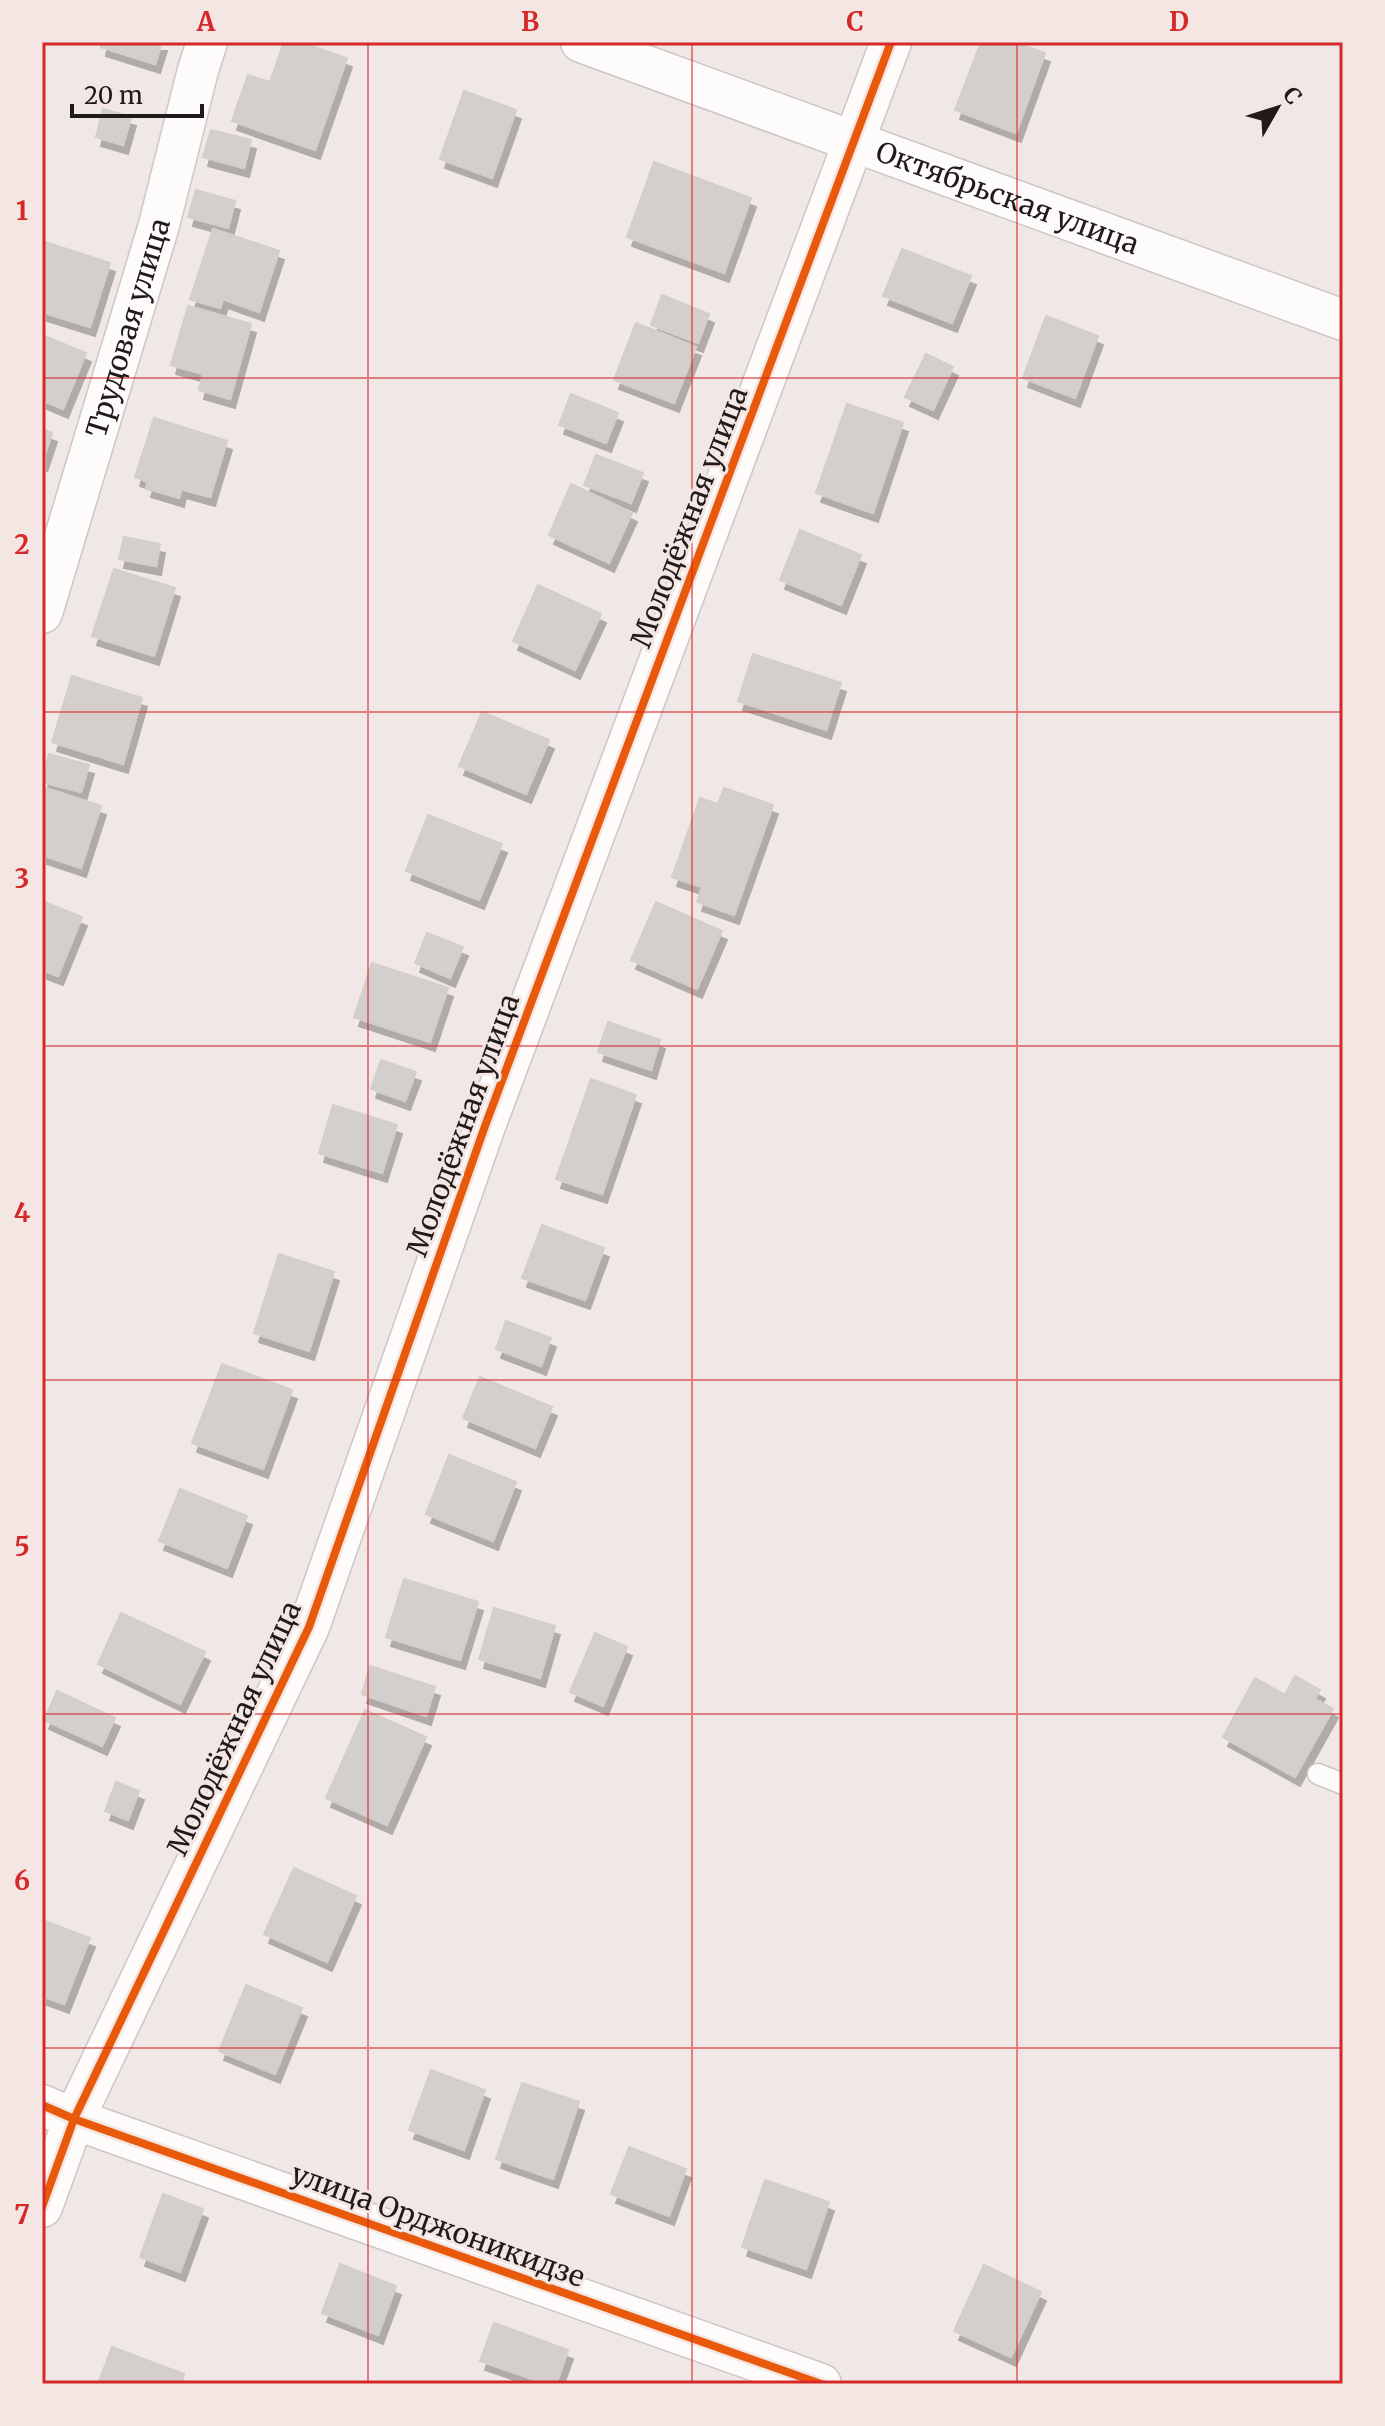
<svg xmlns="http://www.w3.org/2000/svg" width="1385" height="2426" font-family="Merriweather,serif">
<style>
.building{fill:#d4cfcd;stroke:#d3cdcc;stroke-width:2;filter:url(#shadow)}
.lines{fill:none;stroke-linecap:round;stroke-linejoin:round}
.service-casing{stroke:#cdc6c6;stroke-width:23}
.minor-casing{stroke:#cdc6c6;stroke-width:43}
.service{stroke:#fdfcfb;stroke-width:20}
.minor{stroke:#fdfcfb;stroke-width:40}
.cycleway-casing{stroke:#f3e6e3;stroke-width:13}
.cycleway{stroke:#e8590c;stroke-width:8}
.grid{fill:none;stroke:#d62828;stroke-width:2;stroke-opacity:0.55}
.labels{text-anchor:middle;stroke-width:6;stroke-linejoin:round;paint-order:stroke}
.street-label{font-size:28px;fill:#201b1a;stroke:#f3e6e3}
.neatline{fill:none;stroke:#d62828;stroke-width:3}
.grid-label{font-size:26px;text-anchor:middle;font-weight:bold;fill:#d62828}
</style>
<defs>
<filter id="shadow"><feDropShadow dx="5" dy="9" stdDeviation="0" flood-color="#0004"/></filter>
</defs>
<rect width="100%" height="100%" fill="#f0e8e6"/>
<g class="building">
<path d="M102,42H162L155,64L101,47Z"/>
<path d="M284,42H300L347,58L315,150L232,121L248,75L270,82Z"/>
<path d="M981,42H1014L1045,53L1016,133L955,110Z"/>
<path d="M464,91L516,110L492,178L440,159Z"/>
<path d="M103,109L131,117L123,145L96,137Z"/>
<path d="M211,130L251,140L244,168L203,157Z"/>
<path d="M654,162L751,198L724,273L627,237Z"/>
<path d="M196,190L235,201L228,228L188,217Z"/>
<path d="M213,229L279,251L259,312L223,299L220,308L190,299Z"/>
<path d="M42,241L110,263L90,327L42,312Z"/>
<path d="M902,249L971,276L952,323L883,296Z"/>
<path d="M662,295L709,314L698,343L651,325Z"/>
<path d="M188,306L251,324L230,399L199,390L203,374L171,365Z"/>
<path d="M1046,316L1098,336L1075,398L1023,378Z"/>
<path d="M636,323L696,347L674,403L614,380Z"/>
<path d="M42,335L86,353L63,409L42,400Z"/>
<path d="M926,354L953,367L933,410L905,397Z"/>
<path d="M571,394L618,413L606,443L559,425Z"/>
<path d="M847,404L903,423L873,513L816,493Z"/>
<path d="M154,418L227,441L210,497L181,489L179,498L146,488L148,482L135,477Z"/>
<path d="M42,429L52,433L42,463Z"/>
<path d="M596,455L643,473L631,503L584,485Z"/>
<path d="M571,484L632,513L609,563L549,535Z"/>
<path d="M800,530L861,555L841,605L780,580Z"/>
<path d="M124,537L160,544L156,566L119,559Z"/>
<path d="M114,569L175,588L154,656L92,636Z"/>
<path d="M538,585L601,614L575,670L513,641Z"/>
<path d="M753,654L841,683L826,730L738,701Z"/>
<path d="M72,676L142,698L123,764L52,742Z"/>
<path d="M482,712L549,740L526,794L459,766Z"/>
<path d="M49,754L89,765L81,792L42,782Z"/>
<path d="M42,787L101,806L81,868L42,855Z"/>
<path d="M724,788L773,805L734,915L697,902L702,887L672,877L700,798L718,804Z"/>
<path d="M428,815L502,844L479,900L406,871Z"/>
<path d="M42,901L82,917L58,976L42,970Z"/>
<path d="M656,902L722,931L697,989L631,960Z"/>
<path d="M427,933L463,947L450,978L415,963Z"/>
<path d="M372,963L448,988L430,1042L354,1017Z"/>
<path d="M608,1022L660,1040L651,1070L598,1052Z"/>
<path d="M381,1060L416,1072L405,1101L371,1089Z"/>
<path d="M591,1079L636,1095L602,1194L556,1179Z"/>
<path d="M333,1105L397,1125L382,1173L319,1153Z"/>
<path d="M542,1225L604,1248L585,1300L522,1278Z"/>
<path d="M279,1254L334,1272L309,1351L254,1333Z"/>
<path d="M506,1321L551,1338L541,1366L496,1349Z"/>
<path d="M222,1364L292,1390L263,1469L192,1443Z"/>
<path d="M480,1377L552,1407L535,1448L463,1418Z"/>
<path d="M449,1455L516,1482L493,1541L426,1514Z"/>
<path d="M180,1489L247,1516L227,1568L159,1541Z"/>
<path d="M404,1579L478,1602L460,1660L386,1637Z"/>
<path d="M494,1608L555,1626L540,1678L479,1659Z"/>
<path d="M121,1613L205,1652L180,1704L98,1664Z"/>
<path d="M595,1633L627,1647L603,1706L570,1692Z"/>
<path d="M370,1666L435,1687L426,1716L362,1694Z"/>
<path d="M1295,1676L1320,1690L1315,1699L1333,1709L1295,1777L1223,1737L1255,1678L1285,1695Z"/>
<path d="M57,1691L115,1718L102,1746L44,1720Z"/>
<path d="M365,1710L426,1737L387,1825L326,1798Z"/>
<path d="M116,1782L139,1791L128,1820L105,1811Z"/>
<path d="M294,1868L356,1896L327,1962L264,1934Z"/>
<path d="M42,1920L90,1938L64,2004L42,1996Z"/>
<path d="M246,1985L302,2008L275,2074L219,2051Z"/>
<path d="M431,2070L485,2090L464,2150L409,2130Z"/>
<path d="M522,2083L579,2102L553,2179L496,2159Z"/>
<path d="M629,2147L686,2169L669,2216L611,2194Z"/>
<path d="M765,2180L829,2202L806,2269L742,2247Z"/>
<path d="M163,2194L203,2209L180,2272L140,2257Z"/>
<path d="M340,2264L396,2286L378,2335L322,2313Z"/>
<path d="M984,2265L1041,2292L1011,2357L954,2331Z"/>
<path d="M494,2323L568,2350L556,2384H547L480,2361Z"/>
<path d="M112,2347L184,2374L180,2384H98Z"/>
</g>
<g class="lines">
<defs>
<path id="service" d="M1318,1774L1343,1784"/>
<g id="minor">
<path id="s1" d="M581,42L1343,320"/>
<path id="s2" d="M42,613L159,225L198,70L207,42"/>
<path d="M42,2105L74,2119L821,2384"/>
<path d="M42,2207L74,2119L309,1627L485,1126L891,42"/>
</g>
</defs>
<use href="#service" class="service-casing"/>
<use href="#minor" class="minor-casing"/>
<use href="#service" class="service"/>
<use href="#minor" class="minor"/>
<defs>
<g id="cycleway">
<path d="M42,2105L74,2119L821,2384"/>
<path d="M42,2207L74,2119L309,1627L485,1126L891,42"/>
</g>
</defs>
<use href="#cycleway" class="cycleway-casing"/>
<use href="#cycleway" class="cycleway"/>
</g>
<path class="grid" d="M368,42V2384M692,42V2384M1017,42V2384M42,378H1343M42,712H1343M42,1046H1343M42,1380H1343M42,1714H1343M42,2048H1343"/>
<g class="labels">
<g class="street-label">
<text dy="10" stroke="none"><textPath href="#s1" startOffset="454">Октябрьская улица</textPath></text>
<text dy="10" stroke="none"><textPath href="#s2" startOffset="298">Трудовая улица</textPath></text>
<text transform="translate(689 517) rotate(-69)" y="10">Молодёжная улица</text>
<text transform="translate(463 1125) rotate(-70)" y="10">Молодёжная улица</text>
<text transform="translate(234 1728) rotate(-65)" y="10">Молодёжная улица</text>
<text transform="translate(438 2225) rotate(20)" y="10">улица Орджоникидзе</text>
</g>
</g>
<rect width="1385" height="2426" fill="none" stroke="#f3e6e3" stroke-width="88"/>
<g transform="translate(1277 108) rotate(51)" stroke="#f3e6e3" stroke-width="6" paint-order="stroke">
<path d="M0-6L14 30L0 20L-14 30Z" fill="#201b1a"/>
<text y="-12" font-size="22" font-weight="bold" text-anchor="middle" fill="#201b1a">С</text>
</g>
<path d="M72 104v12h130v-12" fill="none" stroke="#201b1a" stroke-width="4"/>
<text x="84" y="104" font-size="24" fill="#201b1a" stroke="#f3e6e3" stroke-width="6" paint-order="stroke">20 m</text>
<rect x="44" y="44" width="1297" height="2338" class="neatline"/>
<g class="grid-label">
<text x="206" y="31">A</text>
<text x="530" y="31">B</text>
<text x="855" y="31">C</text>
<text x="1179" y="31">D</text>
<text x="22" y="220">1</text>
<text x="22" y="554">2</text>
<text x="22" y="888">3</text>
<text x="22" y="1222">4</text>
<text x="22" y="1556">5</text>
<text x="22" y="1890">6</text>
<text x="22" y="2224">7</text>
</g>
</svg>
